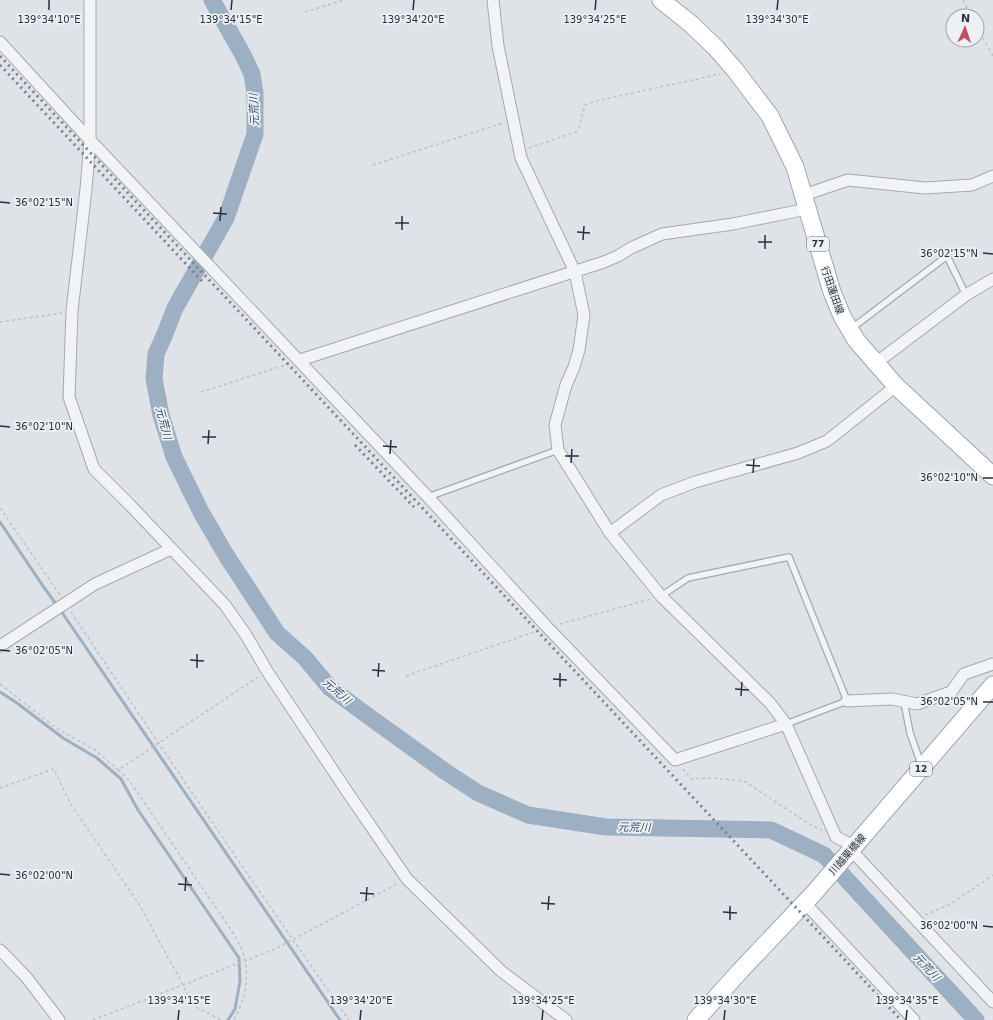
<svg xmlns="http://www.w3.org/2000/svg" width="993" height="1020" font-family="'DejaVu Sans','Noto Sans JP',sans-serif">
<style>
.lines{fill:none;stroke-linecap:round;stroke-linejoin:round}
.stream{stroke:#9dafc3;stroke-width:3}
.river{stroke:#9dafc3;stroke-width:17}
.lane-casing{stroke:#a5a9b0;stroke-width:8}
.street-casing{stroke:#a5a9b0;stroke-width:13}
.primary-casing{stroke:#9fa6b1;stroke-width:19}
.path{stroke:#bdc0c5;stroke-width:1.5;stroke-dasharray:3 3;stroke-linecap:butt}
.lane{stroke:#f1f3f5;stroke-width:5.5}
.street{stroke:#f1f3f5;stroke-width:11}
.primary{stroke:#fff;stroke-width:17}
.rail{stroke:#7a818e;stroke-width:3;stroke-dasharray:2 4;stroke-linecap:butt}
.ticks{fill:none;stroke:#29303c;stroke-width:1.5}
.labels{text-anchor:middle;stroke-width:3.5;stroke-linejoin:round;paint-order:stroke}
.shield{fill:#eef1f4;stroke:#646a73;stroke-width:1}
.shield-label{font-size:9px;font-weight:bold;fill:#29303c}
.street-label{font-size:10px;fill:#29303c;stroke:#eef1f4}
.water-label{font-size:11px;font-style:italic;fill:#384e6c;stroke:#eef1f4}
.ticks-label{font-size:10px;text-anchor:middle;fill:#29303c;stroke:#eef1f4;stroke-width:3.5;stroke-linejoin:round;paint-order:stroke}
</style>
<rect width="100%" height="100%" fill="#dfe2e7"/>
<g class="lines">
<g class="stream">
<path d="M0,522L43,586L61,611L340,1020"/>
<path d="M0,692L17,703L63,738L97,758L121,779L138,810L239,958L240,981L235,1009L228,1020"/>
</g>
<path class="river" d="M212,0L243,55L252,74L255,93V134L226,218L175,308L164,336L156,354L154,379L161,415L174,457L201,512L226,555L277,633L305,658L330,688L375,721L446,772L478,793L528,815L606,827L771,830L824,855L976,1020"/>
<defs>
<g id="lane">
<path d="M852,328L947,256L966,295"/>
<path d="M428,497L558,450"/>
<path d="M661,596L688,578L789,557L847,701L786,724"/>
<path d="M904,702L910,733L921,764"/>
</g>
<g id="street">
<path d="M90,0V140L86,189L72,311L69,397L94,469L130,505L225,605L246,635L267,671L344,787L407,879L501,971L566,1020"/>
<path d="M493,0L498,46L521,158L575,272L584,315L579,350L574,367L566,385L555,425L558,450L610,533L661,596L770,703L786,724L836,837L854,846"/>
<path d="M0,42L90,140L428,497L548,628L675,760L786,724"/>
<path d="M804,195L848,180L925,188L972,185L993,176"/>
<path d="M300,360L604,262L618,256L631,248L662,234L733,224L807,209"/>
<path d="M876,363L966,295L993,279"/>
<path d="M610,533L661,495L695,482L798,453L827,441L896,386"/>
<path d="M0,646L95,584L171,549"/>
<path d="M847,701L892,699L917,704L951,692L964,674L993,664"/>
<path d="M851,850L993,1002"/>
<path d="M805,903L914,1020"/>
<path d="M0,950L27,978L59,1020"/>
</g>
<g id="primary">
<path d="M661,0L691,24L716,48L735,70L770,116L795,167L832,292L842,316L856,340L896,386L993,476"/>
<path d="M696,1020L740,971L814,893L993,685"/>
</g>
</defs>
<use href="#lane" class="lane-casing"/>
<use href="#street" class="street-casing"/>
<use href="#primary" class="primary-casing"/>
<g class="path">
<path d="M963,0L971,16"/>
<path d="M305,12L344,0"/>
<path d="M977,27L993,56"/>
<path d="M529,148L576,132L579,127L585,105L596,101L720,74"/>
<path d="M373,165L503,123"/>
<path d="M0,322L62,313"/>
<path d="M201,392L289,364"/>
<path d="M0,508L60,595"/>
<path d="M71,612C162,749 254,885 349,1020"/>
<path d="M560,624L651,599"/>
<path d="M406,676L537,631"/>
<path d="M0,684L56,728L95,750L118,770L258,677"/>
<path d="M683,769L691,779L714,778L744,781L809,824L822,830"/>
<path d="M118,770L129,780L229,927C233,933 237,939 240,946C252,970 246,997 234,1020"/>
<path d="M0,788L54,769L70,803L139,904L183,985L192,1005L221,1020"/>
<path d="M925,915L951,904L993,875"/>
<path d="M93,1020L275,949L397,884"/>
</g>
<use href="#lane" class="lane"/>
<use href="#street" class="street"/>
<use href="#primary" class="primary"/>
<g class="rail">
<path d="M0,56L901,1020"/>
<path d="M0,65L202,281"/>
<path d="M355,445L414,507"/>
</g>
</g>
<path class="ticks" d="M49,10V0M231,10L232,0M413,10L414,0M595,10L596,0M777,10L778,0M0,202L10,203M213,213L227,214M220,221L221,207M395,223H409M402,230V216M577,232L590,233M583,240L584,226M758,242H772M765,249V235M983,253L993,254M0,426L10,427M202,437H216M208,444L209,430M383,446L397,447M390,454L391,440M565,456H579M571,463L572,449M746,465L760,466M753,473L754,459M983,478H993M0,650L10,651M190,660L204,661M197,668V654M372,670L385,671M378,677L379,663M553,679L567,680M560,687V673M735,689L749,690M741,696L742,682M983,702H993M0,874L10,875M178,884L192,885M185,891L186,877M360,893L374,894M366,901L367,887M541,903L555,904M548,910L549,896M723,912L737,913M730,920V906M983,926L993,927M178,1020L179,1010M360,1020L361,1010M542,1020L543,1010M724,1020L725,1010M906,1020L907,1010"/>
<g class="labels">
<g class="shield">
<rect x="807" y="237" width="22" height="14" rx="3"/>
<rect x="910" y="762" width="22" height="14" rx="3"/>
</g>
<g class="shield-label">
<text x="818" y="247">77</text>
<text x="921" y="772">12</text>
</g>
<g class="street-label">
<text transform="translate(833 290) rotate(71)" y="4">行田蓮田線</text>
<text transform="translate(847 854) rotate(-49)" y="4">川越栗橋線</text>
</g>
<g class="water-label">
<text transform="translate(254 110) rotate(-93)" y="4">元荒川</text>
<text transform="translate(164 423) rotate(75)" y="4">元荒川</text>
<text transform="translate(337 691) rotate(41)" y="4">元荒川</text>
<text transform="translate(634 827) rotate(1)" y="4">元荒川</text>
<text transform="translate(927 967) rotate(47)" y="4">元荒川</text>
</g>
</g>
<g class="ticks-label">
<text x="49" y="23">139°34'10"E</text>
<text x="231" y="23">139°34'15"E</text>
<text x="413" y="23">139°34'20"E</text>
<text x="595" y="23">139°34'25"E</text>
<text x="777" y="23">139°34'30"E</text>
<text x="44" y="206">36°02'15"N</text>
<text x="949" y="257">36°02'15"N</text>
<text x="44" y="430">36°02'10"N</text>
<text x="949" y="481">36°02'10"N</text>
<text x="44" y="654">36°02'05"N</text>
<text x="949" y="705">36°02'05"N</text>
<text x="44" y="879">36°02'00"N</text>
<text x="949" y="929">36°02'00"N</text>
<text x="179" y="1004">139°34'15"E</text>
<text x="361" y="1004">139°34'20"E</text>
<text x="543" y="1004">139°34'25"E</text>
<text x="725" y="1004">139°34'30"E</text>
<text x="907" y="1004">139°34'35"E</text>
</g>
<g transform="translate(965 28) rotate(3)"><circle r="19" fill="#eef1f4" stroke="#9fa4aa"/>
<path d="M0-3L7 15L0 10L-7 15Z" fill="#c0505f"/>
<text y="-6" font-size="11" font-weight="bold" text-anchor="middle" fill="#29303c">N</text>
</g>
</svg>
